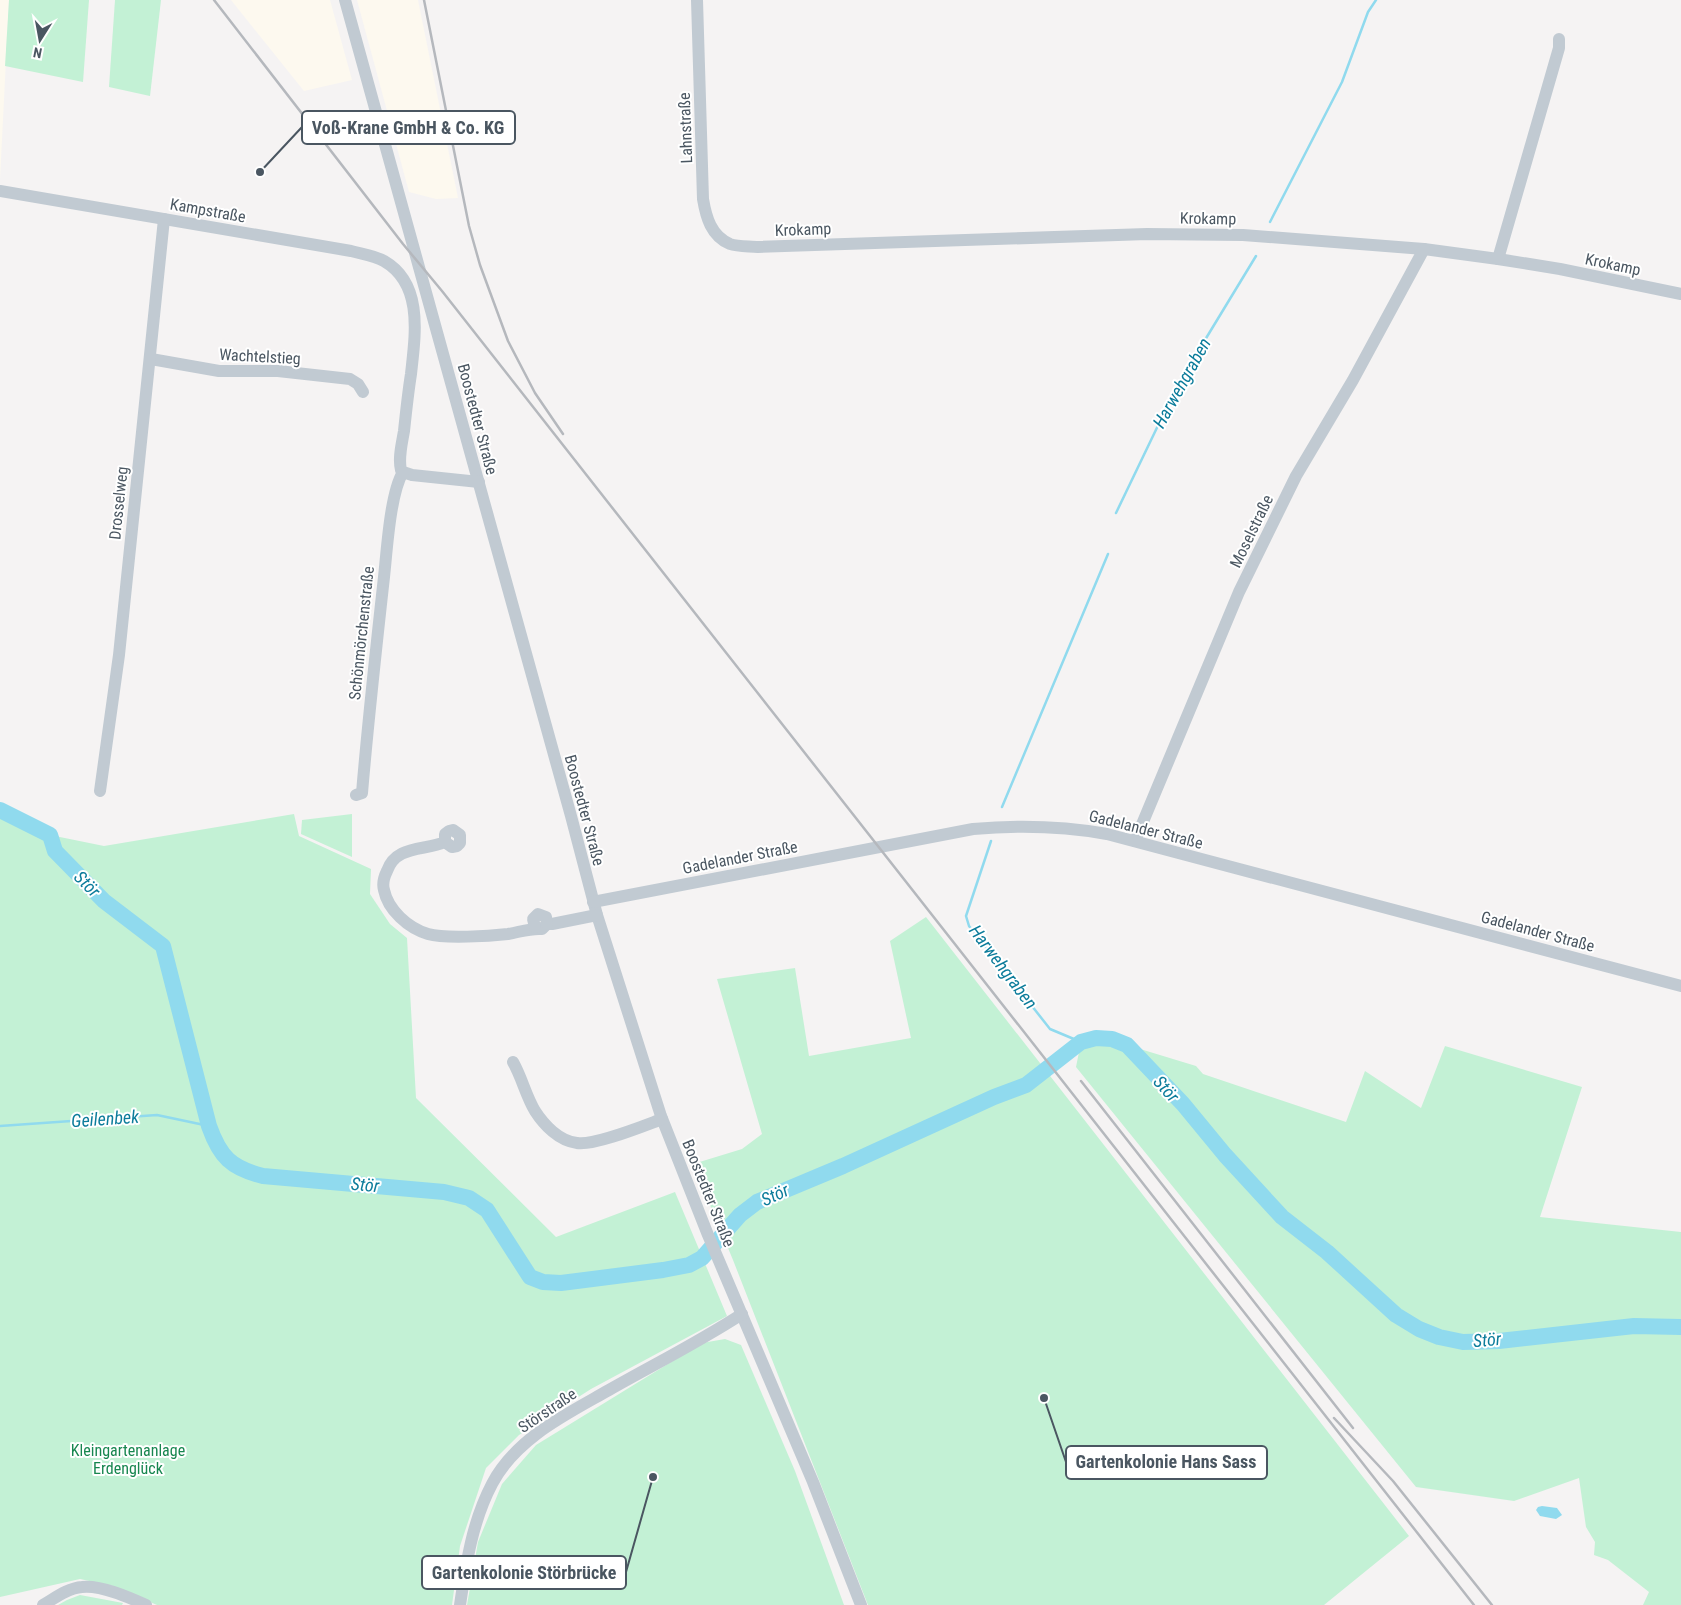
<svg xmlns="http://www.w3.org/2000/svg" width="1681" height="1605" font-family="'Roboto Condensed',sans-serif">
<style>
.commercial{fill:#fdf9ef}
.green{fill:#c3f1d5}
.water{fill:#90daee}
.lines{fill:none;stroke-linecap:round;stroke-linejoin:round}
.stream{stroke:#90daee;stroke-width:2.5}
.river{stroke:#90daee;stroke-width:16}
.minor{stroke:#c1cad2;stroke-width:12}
.rail{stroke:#b5b8bd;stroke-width:2.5}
.labels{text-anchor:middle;stroke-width:4;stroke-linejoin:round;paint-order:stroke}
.street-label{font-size:16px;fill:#4a5661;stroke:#fff}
.park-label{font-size:16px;fill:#17864f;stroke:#fff}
.water-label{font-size:18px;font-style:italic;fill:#0c7c9b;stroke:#fff}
.leader{fill:none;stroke:#4a5661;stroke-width:2}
.callout-dot{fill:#4a5661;stroke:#fff;stroke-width:2}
.callout{fill:#fff;stroke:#4a5661;stroke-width:2}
.callout-label{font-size:18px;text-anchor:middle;font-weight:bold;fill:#4a5661}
</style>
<rect width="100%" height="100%" fill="#f5f3f3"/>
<g class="commercial">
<path d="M0,0H9L0,179Z"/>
<path d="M231,0H330L352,80L304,91Z"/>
<path d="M357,0H418L458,198L436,199L409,192Z"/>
</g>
<g class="green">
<path d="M9,0H89L83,82L5,66Z"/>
<path d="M115,0H161L150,96L109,87Z"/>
<path d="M0,810L50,835L104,846L294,814L299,836L371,869L370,894L390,924L407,938L416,1098L556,1237L675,1192L727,1316L591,1389L519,1435L486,1468L460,1546L452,1605H157L113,1586L80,1579L0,1597Z"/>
<path d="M352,814V857L301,834L302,820Z"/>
<path d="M926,917L1409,1536L1324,1605H868L733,1260L693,1164L742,1149L762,1134L717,979L795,968L809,1056L911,1038L890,941Z"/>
<path d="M1096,1038L1112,1039L1127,1045L1196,1066L1203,1074L1346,1122L1365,1071L1421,1108L1445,1046L1582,1087L1540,1217L1681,1232V1605H1643L1649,1592L1608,1560L1594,1555L1595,1542L1586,1527L1579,1478L1514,1501L1416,1487L1076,1067L1081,1042Z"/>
<path d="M725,1339L741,1345L795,1471L844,1605H467L478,1542L502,1484L536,1445L702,1343Z"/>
<path d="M80,1595L123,1603L122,1605H58L67,1600Z"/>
</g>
<path class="water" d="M1542,1506L1557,1508L1562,1515L1556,1519L1540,1516L1536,1510L1538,1507Z"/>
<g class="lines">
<g class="stream">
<path d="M1270,222L1342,82L1368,12L1376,0"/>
<path d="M1116,513L1177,386L1256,256"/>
<path d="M1002,807L1108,554"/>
<path d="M991,841L966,916L969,926L1050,1029L1081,1042"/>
<path d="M0,1126L157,1115L209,1126"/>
</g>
<path class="river" d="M0,810L50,835L55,851L104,901L163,946L209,1126C220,1157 231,1168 263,1176L444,1192L469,1198L487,1210L530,1277L543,1282L561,1283L663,1270L689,1265L702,1258L740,1215L757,1202L843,1166L994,1097L1026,1085L1081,1042L1096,1038L1112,1039L1127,1045L1183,1104L1225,1155L1282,1217L1327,1252L1396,1315L1419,1329L1439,1337L1463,1342L1499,1341L1634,1326L1681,1327"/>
<g class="minor">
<path d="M345,0L571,816L597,915L661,1116L708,1235L813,1482L861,1605"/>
<path d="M697,0L703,199C706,217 711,236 730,244C738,247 750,246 758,247L1147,234L1243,235L1424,249L1498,259L1560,269L1681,294"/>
<path d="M0,191L351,251C362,254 374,255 384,261C424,284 415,336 411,374C408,393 406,412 404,431C402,443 398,458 401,470L403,472L412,475L479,482"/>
<path d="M1498,259L1559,48V39"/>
<path d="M151,359L219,371H278L350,379L358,384L363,392"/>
<path d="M100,791L119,655L164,219"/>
<path d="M356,795L362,793C368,721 376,649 384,577C387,550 390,494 403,472"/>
<path d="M1135,841L1239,592L1296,476L1353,380L1424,249"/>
<path d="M445,842V834L449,831L453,830L460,835V843L457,846L452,847L445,842C424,851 396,845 387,871C384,877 382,883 384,890C388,910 408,928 428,934C445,939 490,936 508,934C520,932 530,928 542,929L547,924H552L597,915"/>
<path d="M593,902L973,829C1019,825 1062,826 1107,834L1681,986"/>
<path d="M535,927L533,919L538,914L546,917L547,924"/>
<path d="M513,1062C522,1078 526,1096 535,1111C544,1125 559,1141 577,1143C594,1146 643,1126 662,1119"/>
<path d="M43,1605C55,1598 68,1588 82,1587C101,1585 128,1597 146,1605"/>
<path d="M460,1605C466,1564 472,1522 492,1484C516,1438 567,1414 609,1390C653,1365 699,1342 742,1314"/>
</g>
<g class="rail">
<path d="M214,0L403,244L442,291L1474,1605"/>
<path d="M424,0L469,226L480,265L508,341L535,393L563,434"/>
<path d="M1081,1081L1353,1428"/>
<path d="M1334,1418L1393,1481L1492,1605"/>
</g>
</g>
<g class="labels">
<g class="street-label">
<text transform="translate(685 128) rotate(-92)" y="6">Lahnstraße</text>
<text transform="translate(208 210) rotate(10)" y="6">Kampstraße</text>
<text transform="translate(1208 218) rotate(1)" y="6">Krokamp</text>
<text transform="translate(803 229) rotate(-2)" y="6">Krokamp</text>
<text transform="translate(1613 264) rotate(12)" y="6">Krokamp</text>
<text transform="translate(260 356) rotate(3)" y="6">Wachtelstieg</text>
<text transform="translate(478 419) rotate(75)" y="6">Boostedter Straße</text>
<text transform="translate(118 503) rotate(-84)" y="6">Drosselweg</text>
<text transform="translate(1251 531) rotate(-64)" y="6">Moselstraße</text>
<text transform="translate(361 633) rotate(-84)" y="6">Schönmörchenstraße</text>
<text transform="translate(585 810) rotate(75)" y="6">Boostedter Straße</text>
<text transform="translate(1146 829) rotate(14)" y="6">Gadelander Straße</text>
<text transform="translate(740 857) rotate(-11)" y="6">Gadelander Straße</text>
<text transform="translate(1538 931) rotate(15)" y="6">Gadelander Straße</text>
<text transform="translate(709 1193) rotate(68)" y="6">Boostedter Straße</text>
<text transform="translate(547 1410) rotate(-34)" y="6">Störstraße</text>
</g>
<g class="park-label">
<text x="128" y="1456">Kleingartenanlage<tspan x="128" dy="18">Erdenglück</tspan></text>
</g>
<g class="water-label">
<text transform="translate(1182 383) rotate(-61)" y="6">Harwehgraben</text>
<text transform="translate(87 884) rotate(45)" y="6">Stör</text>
<text transform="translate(1003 967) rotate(53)" y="6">Harwehgraben</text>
<text transform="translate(1166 1089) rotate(48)" y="6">Stör</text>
<text transform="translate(105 1119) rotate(-4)" y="6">Geilenbek</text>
<text transform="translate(365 1185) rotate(5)" y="6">Stör</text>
<text transform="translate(775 1195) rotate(-25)" y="6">Stör</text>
<text transform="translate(1487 1340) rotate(-5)" y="6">Stör</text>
</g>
</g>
<path class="leader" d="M260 172L302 127M1044 1398L1066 1462M653 1477L626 1572"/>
<g class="callout-dot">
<circle cx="260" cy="172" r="5"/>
<circle cx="1044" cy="1398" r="5"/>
<circle cx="653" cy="1477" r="5"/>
</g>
<g class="callout">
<rect x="302" y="111" width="213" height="33" rx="5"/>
<rect x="1066" y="1446" width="201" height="33" rx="5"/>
<rect x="422" y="1556" width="204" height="33" rx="5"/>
</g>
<g class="callout-label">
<text x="408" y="134">Voß-Krane GmbH &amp; Co. KG</text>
<text x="1166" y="1468">Gartenkolonie Hans Sass</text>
<text x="524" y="1579">Gartenkolonie Störbrücke</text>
</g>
<g transform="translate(40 40) rotate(191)" stroke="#ffffff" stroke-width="4" paint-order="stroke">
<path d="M0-4L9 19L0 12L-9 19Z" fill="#4a5661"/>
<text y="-8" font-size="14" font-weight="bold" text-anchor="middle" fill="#4a5661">N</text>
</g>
</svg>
